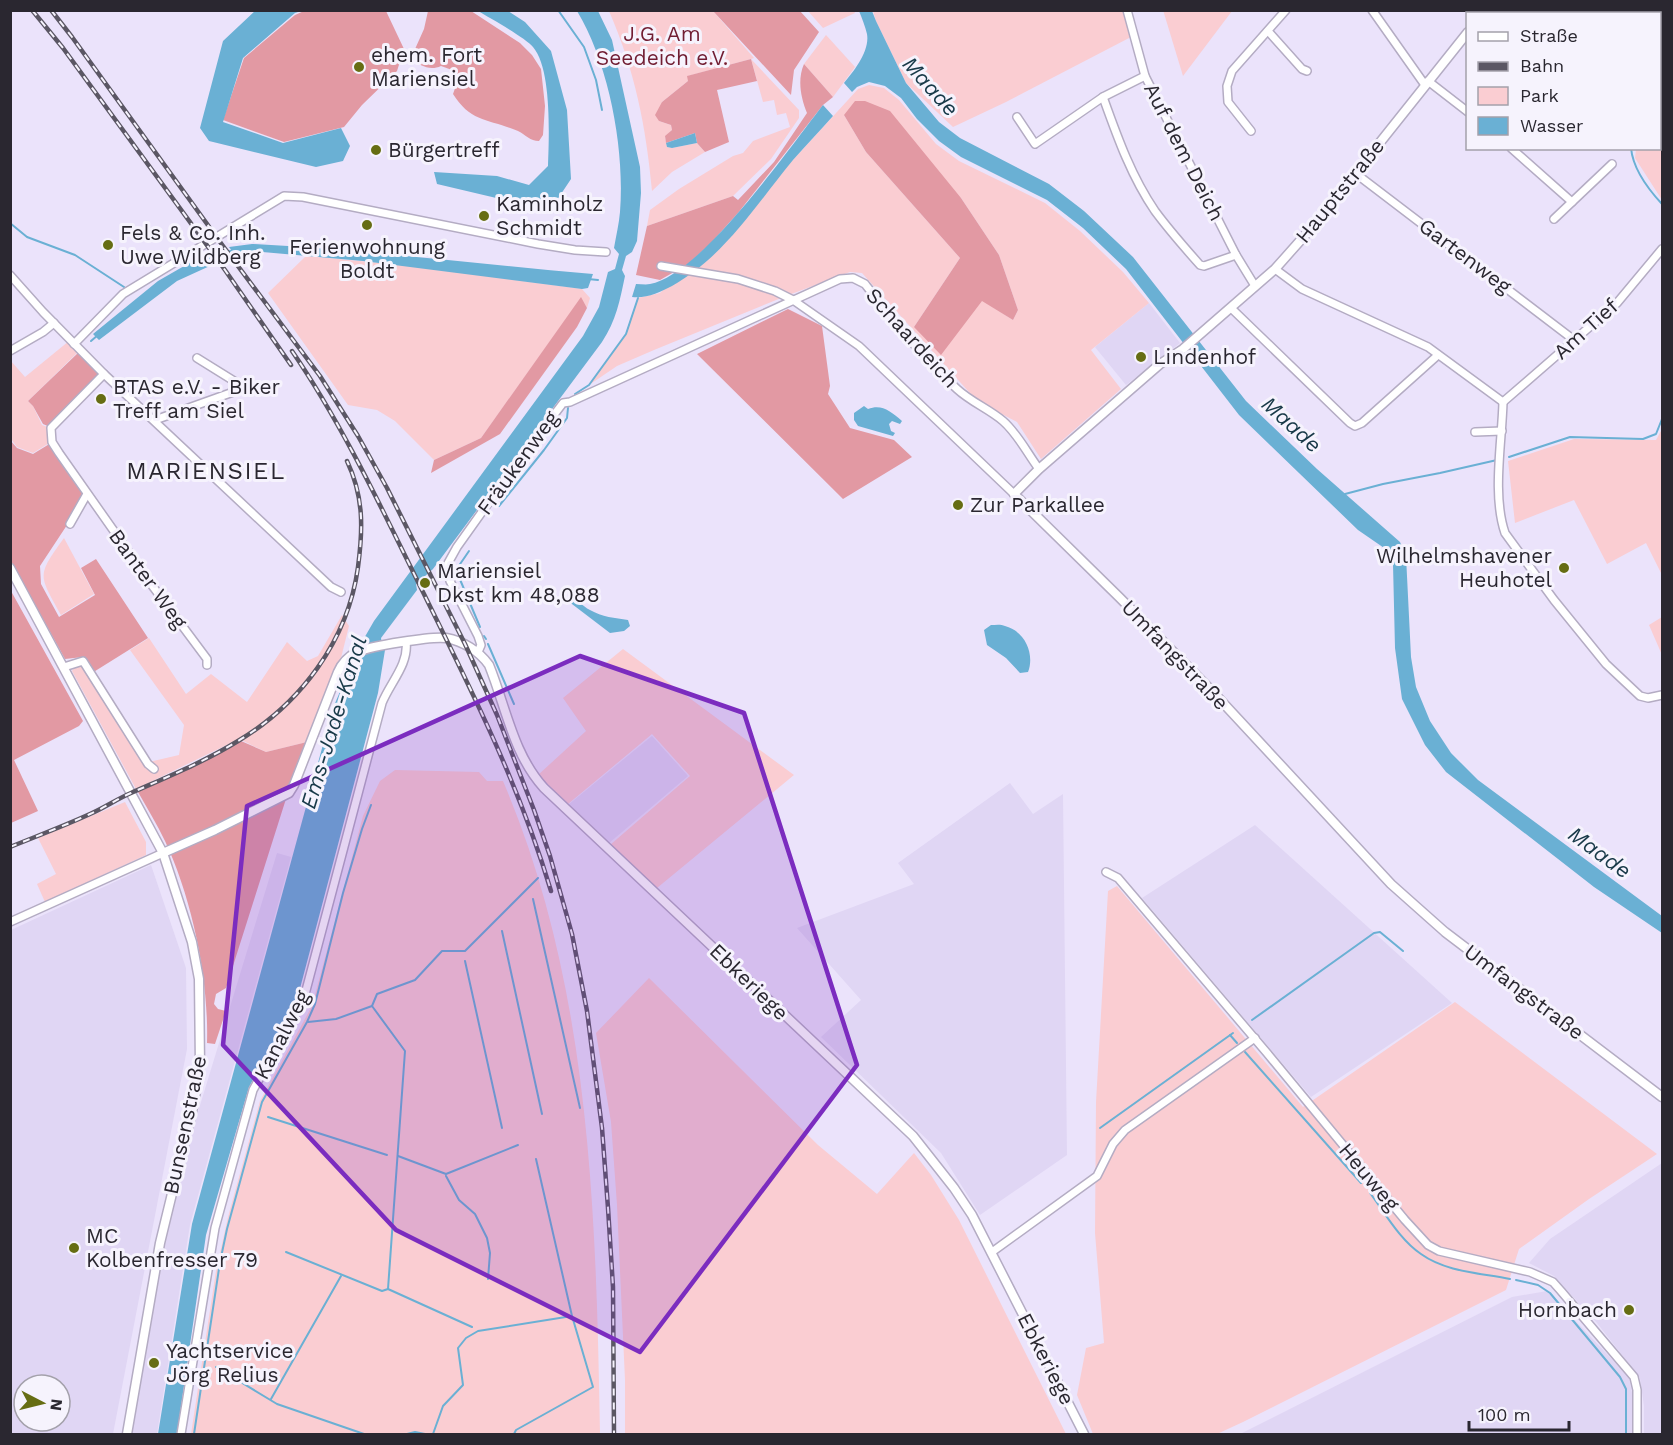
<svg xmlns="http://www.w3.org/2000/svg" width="1673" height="1445" font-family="'Work Sans',sans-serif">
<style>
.built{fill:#e0d6f4;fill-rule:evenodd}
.green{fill:#facdd2;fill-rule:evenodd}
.forest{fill:#e299a3}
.water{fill:#6ab0d4}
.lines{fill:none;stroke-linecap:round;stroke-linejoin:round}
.stream{stroke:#6ab0d4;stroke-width:2}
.minor-casing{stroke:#b4acc3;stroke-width:10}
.tertiary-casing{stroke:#b4acc3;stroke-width:11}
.minor{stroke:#fff;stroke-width:7}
.tertiary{stroke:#fff;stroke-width:8}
.rail-casing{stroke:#5b5764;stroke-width:4.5}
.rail{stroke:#f6f3fd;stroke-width:2;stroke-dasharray:7;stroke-linecap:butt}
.marked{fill:#7b2cbf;fill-opacity:0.2;stroke:#7b2cbf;stroke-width:4.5;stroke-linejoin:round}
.poi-dot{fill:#666d13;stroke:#f6f3fd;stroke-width:2}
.labels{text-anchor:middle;stroke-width:6;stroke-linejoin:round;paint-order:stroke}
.park-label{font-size:21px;fill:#711d32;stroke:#f6f3fd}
.poi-label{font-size:21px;fill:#2a2730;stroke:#f6f3fd;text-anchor:start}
.street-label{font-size:21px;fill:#2a2730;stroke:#f6f3fd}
.water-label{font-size:22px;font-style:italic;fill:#183948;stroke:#f6f3fd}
.quarter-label{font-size:24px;letter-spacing:1.5px;fill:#2a2730;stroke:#f6f3fd}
</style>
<rect width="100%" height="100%" fill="#ebe3fb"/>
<g class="built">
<path d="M1149,303L1180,343L1126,385L1095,347Z"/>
<path d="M652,736L688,776L609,843L568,805Z"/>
<path d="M1010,783L1033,814L1063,794L1067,1155L980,1215L941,1153L821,1037L861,1000L797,928L914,884L898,863Z"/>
<path d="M1255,825L1452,1003L1311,1097L1142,898Z"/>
<path d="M277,853L291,857L190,1225L157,1434H131L165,1233L183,1161Z"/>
<path d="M151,865L186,968L187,1049L113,1434H11V930ZM24,1385H60V1421H24Z"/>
<path d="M1662,1163V1434H1644V1406L1640,1378L1597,1323L1554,1276L1529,1263L1550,1239Z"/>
<path d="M1547,1291L1629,1377L1633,1398L1632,1434H1240L1512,1297Z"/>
</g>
<g class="green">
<path d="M1163,10H1232V11L1183,76Z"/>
<path d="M609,11H713L754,58L751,59L799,110V118L771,159L733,196L647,226L650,210L679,189L733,156L743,153L753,141L790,127L786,113L777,115L774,100L763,102L751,59L688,76V81L662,102L659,121L671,125L672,130L665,137L667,147L672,148L697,143L705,152L672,172L652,191C646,126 635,71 609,11Z"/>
<path d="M808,11H854L855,13L823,28Z"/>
<path d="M873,11H1123L1131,37L1006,102L953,127L906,83L876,21Z"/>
<path d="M826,35L855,67L833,97L804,64Z"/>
<path d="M869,85L884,88L899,100L936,144L959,161L1045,203L1080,231L1123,272L1149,303L1091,350L1121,389L1041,459L1017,422L977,401L862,273L850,272L786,296L654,350L617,366L589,385L626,335L638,298L660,293L793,160L858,89ZM844,115L961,198L999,255L1018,310L1013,320L982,300L914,327L960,258L866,152Z"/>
<path d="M1662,111V200L1635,158L1636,149L1660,148V112Z"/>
<path d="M306,256L413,266L582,289L590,298L587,308L581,298L481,438L434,460L395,421L377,410L348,405L268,293Z"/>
<path d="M69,341L79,351L28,401L33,406L42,425L50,428L51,442L33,453L17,447L11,439L10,360L25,377Z"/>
<path d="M1662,429V575L1646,543L1607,564L1574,500L1515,523L1508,461L1574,439L1656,440Z"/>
<path d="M64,538L94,594L61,615C39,574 36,577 64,538Z"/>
<path d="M342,615L349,626L340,662L307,742L266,752L239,739L136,789L72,671L75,666L81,665L94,673L149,762L179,755L184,725L130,650L149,638L186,694L211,674L247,702L287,642L307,661L318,656Z"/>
<path d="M1662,617V655L1649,625Z"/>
<path d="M623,649L794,775L657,888L610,845L690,776L652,734L568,804L538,775L586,731L563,698Z"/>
<path d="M395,770L479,772L487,781H503C591,987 596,1214 600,1434H191L216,1271L228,1217L260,1101L312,1006L363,816L380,781Z"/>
<path d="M125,802L146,842V855L45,902L37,884L56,874L38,838Z"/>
<path d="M1117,886L1303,1107L1455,1002L1657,1154L1589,1199L1519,1249L1506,1290L1243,1422L1217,1434H1093L1077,1395L1086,1348L1104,1343L1095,1233L1096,1102L1108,891Z"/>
<path d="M649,978L818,1145L877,1194L914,1153L931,1175L959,1220L1066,1434H625V1380L617,1205L611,1122L596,1033Z"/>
</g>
<g class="forest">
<path d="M304,11H386L404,49L397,71L362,105L344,127L284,142L223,120L244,58L295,15Z"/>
<path d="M428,11H471L520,43L532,55L541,69L545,106L543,135L539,141C530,141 526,135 518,131C490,119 471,123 453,94L458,80L452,70L441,66C430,71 420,66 411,58L424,29Z"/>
<path d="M713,11H800L819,32L794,70L791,95Z"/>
<path d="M751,59L757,81L717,90L729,142L705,152L697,143L695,133L666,143L665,136L672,130L671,125L659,121L655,115L662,102L688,81L687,76Z"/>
<path d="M804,64L833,97L823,105L738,213L710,244L688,264L660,280L636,275L647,226L733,196L738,200L774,162L807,113C801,98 797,80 804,64Z"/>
<path d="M855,101H865L890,111L961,198L999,255L1018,310L1013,320L982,301L941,355L914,327L960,258L866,152L844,115Z"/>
<path d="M581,297L587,308L577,327L500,434L431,473L434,460L481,438Z"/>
<path d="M788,309L822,326L830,386L828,394L850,428L894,440L912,457L843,499L697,354Z"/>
<path d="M79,352L102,374L50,427L43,424L33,406L28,401Z"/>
<path d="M10,440L17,448L33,454L51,443L83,495L69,522L40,566L41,584L59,617L95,595L81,568L96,559L148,638L92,673L83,657L65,659L11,561Z"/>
<path d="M11,591L83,721L79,726L14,760L38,811L11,823Z"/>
<path d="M241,741L266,752L307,742L285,802L226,988L216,994L214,1004L218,1009L226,1011L215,1044L207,1043C209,980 192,898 165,841C157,824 147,808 138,792L199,764Z"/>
</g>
<g class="water">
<path d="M256,10L301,11L295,13L243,58L223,122L283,143L341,128L350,146L343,161L316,167L209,141L200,128L223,41Z"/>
<path d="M478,11H508L525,22L551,51L567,110L571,179L557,200L535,207L437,184L434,172L497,176L529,185L548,166C549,137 552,69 533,47C526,38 490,18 478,11Z"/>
<path d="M577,11H598L612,40L640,167L641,193L637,241L632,252L626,256L622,270L625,276C620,300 616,321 602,342L433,569L416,584L417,590L381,638L383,650H385L378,693L298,996L288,1018L249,1087L206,1235L177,1434H158L192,1224L333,708L359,647L374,621L583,336L599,307L608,272L615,269L619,254L614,248C616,236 619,224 620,212C625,149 609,64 577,11Z"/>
<path d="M859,11H872L876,21L906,83L939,122L960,138L1049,184L1084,211L1133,257L1246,401L1317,469L1400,542L1406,556L1411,657L1416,687L1430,721L1451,753L1478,780L1662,916V933L1594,887L1446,772L1425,745L1402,699L1395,648L1393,564L1387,550L1358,530L1239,415L1126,269L1083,228L1047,200L961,157L939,141L917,119L901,98L885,86L869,82L857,87L852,92L844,83C854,71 870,51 867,34C865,26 862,18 859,11Z"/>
<path d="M823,105L833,116C820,131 806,145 793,160C755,206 725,256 672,286C660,292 646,299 632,297L636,284C641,284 646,285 650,284C701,275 790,147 823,105Z"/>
<path d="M695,133L697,143L672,148L667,147L666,143Z"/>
<path d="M252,244C366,250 479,264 593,274L588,288L582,289L363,261L252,251L235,255L229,247Z"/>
<path d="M205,254L212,265L177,281L99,340L93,334L158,281Z"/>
<path d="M864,406L868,409C882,404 890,411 902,421L900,424L892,421L889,424L891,431L895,433L893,436L858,426L854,420V413Z"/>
<path d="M569,598C578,599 582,606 590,610C602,617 615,618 628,620L630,626L624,631L610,633L568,601Z"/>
<path d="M991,625C995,625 1001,624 1005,626C1025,631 1035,654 1028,672L1020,673L1006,658L987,645L984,630Z"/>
</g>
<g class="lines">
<g class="stream">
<path d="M558,10L584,47L596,80L602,110"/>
<path d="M1660,104L1662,103"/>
<path d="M1631,148C1633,169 1648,189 1662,204"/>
<path d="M10,223L27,237L75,255L124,287"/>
<path d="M206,260L216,255L234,250"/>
<path d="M588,279L598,280"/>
<path d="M91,341L98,335"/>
<path d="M575,394L589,385L626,334L638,298"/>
<path d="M1509,457L1570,437L1643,439L1656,434L1662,419"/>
<path d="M1345,494L1383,484L1440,473L1497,460"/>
<path d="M499,506L544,450L567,418L568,408"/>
<path d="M469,551L456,570L480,627"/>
<path d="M484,636L486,639"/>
<path d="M488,644L514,704"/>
<path d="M533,899L580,1108"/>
<path d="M502,931L542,1114"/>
<path d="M465,961L502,1128"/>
<path d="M372,1006L405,1051L388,1289"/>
<path d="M1252,1020L1374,933L1380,932L1403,951"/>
<path d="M308,1022L336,1019L372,1006L377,994L415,980L442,951H465L538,878"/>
<path d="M1230,1035L1237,1043"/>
<path d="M1245,1052L1361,1183"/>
<path d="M268,1117L387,1155"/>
<path d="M1100,1128L1233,1033"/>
<path d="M398,1156L446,1174L518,1145"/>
<path d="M446,1176L459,1200L475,1214L487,1238L490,1253L488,1279"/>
<path d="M1370,1193C1385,1213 1400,1240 1421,1254C1446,1272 1480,1273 1510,1279"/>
<path d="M286,1252L382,1291L388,1289L472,1327"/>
<path d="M1516,1280L1538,1285L1550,1293L1620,1377L1626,1389V1434"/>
<path d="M216,1367L277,1404L364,1434"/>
<path d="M271,1399L341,1276"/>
<path d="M194,1434L220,1262L227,1229L262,1102L307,1022L315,1004L343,893L362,829L371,805"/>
<path d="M407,1434L415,1432L425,1434"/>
<path d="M433,1434L443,1406L463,1385L458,1348L466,1338L478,1331L572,1316"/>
<path d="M514,1434L516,1430L593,1387L572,1316L536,1159"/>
</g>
<defs>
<g id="minor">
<path d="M1127,10L1145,76L1236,255L1255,286"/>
<path d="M1372,10L1425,85"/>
<path d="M1538,10L1541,14"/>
<path d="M1618,10L1619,14"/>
<path d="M1576,14L1579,10"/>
<path d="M1268,31L1302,69L1307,71"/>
<path d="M1428,81L1468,112"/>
<path d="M1103,97C1117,136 1131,176 1155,211C1169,230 1184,247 1200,265L1204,266L1236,255"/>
<path d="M1017,117L1035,144L1103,97L1145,76"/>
<path d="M1251,131L1228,102L1227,86L1232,71L1286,10"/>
<path d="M1511,148L1572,202"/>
<path d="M1355,173L1574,340"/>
<path d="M1554,219L1612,164"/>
<path d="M661,266L738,279L775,291L793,300L859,346L1014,494"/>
<path d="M1275,269L1302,289L1428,347L1503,402"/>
<path d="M10,275L43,312L104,374L331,587L341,592"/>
<path d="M1231,308L1350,423L1355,426L1362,423L1438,355"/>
<path d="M74,344L123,294L284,196L303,197L538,244L575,250L606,252"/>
<path d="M10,351L43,332L54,323"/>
<path d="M104,374L51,428L52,442L59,453L154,588L207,659V665"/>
<path d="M1503,402C1502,442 1492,495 1505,533L1554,600L1606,664L1640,696L1648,698L1662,695"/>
<path d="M1503,402L1617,303L1662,249"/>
<path d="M155,420L236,391L234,381L197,358"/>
<path d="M1475,432L1502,431"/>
<path d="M70,524L87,494"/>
<path d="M478,652L481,645L478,636L450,581L447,565L457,547L509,474L563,403L570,402L840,279L853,278L865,284C894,321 922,357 957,389C971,402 989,409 1003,421C1018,434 1027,453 1039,469"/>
<path d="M64,667L83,661L148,764L154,769"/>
<path d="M1106,872L1118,878L1267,1053L1405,1220L1428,1245L1439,1251L1530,1272L1553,1282L1561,1291L1634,1377L1637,1390V1434"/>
<path d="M10,922L163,853"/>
<path d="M992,1252L1097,1176L1113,1144L1125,1130L1255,1038"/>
<path d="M181,1434L215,1228L253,1090L304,998L382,703C390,683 409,664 406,642"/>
</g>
<g id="tertiary">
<path d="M1483,14L1485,10"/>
<path d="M1468,32L1315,224L1275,269L1183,349L1160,364L1039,469L1014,494L1119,597L1212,691L1391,884L1445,932L1662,1097"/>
<path d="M10,568L163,853L192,942L199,979L200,1066L194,1103L160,1243L127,1434"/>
<path d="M163,853L215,830L289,793L294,785L338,672C342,663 349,656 357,652C371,646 432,636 446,638C463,641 479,651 489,665C506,707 513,754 544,788L913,1136L954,1188L972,1215L1084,1434"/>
</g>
</defs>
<use href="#minor" class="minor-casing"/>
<use href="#tertiary" class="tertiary-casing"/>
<use href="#minor" class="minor"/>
<use href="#tertiary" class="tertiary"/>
<defs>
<g id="rail">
<path d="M32,10L63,48L225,270L291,365"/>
<path d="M51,10L72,37L223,246L320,376L358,436L387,488L465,644L497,715L534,810L550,856L572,934L587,1011L602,1128L608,1208L613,1287L614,1434"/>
<path d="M292,351C342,424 381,507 420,586C469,685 519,784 551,891"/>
<path d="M10,847C37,836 64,826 90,814C104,808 117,799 131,793C167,777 204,762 238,741C300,704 348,641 358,567C363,529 364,497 347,461"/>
</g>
</defs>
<use href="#rail" class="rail-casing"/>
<use href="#rail" class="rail"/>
</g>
<path class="marked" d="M580,656L744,713L857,1065L640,1352L396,1230L223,1045L247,806Z"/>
<g class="poi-dot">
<circle cx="359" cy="67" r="6"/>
<circle cx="376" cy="150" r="6"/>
<circle cx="484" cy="216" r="6"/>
<circle cx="367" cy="225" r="6"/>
<circle cx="108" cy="245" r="6"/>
<circle cx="1141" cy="357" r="6"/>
<circle cx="101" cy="399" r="6"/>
<circle cx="958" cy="505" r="6"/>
<circle cx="1564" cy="568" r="6"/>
<circle cx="425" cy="583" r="6"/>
<circle cx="74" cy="1248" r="6"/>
<circle cx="1629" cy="1310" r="6"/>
<circle cx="154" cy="1363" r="6"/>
</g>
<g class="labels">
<g class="park-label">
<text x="662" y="41">J.G. Am<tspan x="662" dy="24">Seedeich e.V.</tspan></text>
</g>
<g class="poi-label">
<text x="371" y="62">ehem. Fort<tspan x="371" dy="24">Mariensiel</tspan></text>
<text x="388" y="157">Bürgertreff</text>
<text x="496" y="211">Kaminholz<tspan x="496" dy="24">Schmidt</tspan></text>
<text x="120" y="240">Fels &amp; Co. Inh.<tspan x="120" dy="24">Uwe Wildberg</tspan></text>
<text x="367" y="254" text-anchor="middle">Ferienwohnung<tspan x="367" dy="24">Boldt</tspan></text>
<text x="1153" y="364">Lindenhof</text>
<text x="113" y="394">BTAS e.V. - Biker<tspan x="113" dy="24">Treff am Siel</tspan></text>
<text x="970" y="512">Zur Parkallee</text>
<text x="1552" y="563" text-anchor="end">Wilhelmshavener<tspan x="1552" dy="24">Heuhotel</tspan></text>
<text x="437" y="578">Mariensiel<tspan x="437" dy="24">Dkst km 48,088</tspan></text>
<text x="86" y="1243">MC<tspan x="86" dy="24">Kolbenfresser 79</tspan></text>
<text x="1617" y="1317" text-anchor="end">Hornbach</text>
<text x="166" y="1358">Yachtservice<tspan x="166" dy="24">Jörg Relius</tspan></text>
</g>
<g class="street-label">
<text transform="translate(1184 152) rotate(63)" y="7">Auf dem Deich</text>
<text transform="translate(1340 191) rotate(-51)" y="7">Hauptstraße</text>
<text transform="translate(1465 256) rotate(37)" y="7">Gartenweg</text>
<text transform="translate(1586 329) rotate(-42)" y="7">Am Tief</text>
<text transform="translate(912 338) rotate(48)" y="7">Schaardeich</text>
<text transform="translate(518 463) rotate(-54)" y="7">Fräukenweg</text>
<text transform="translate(148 579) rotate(54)" y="7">Banter Weg</text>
<text transform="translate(1175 655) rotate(46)" y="7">Umfangstraße</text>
<text transform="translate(749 982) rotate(44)" y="7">Ebkeriege</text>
<text transform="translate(1524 992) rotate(37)" y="7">Umfangstraße</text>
<text transform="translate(282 1035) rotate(-63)" y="7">Kanalweg</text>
<text transform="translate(185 1125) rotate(-78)" y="7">Bunsenstraße</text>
<text transform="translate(1369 1177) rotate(50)" y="7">Heuweg</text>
<text transform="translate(1046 1359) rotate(63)" y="7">Ebkeriege</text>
</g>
<g class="water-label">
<text transform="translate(931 86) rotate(48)" y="8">Maade</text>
<text transform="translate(1292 424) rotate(42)" y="8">Maade</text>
<text transform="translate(333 722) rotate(-73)" y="8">Ems-Jade-Kanal</text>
<text transform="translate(1600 852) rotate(36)" y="8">Maade</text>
</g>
<g class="quarter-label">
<text x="206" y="479">MARIENSIEL</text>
</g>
</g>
<rect width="1673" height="1445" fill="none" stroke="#2a2730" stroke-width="24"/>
<rect x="1466" y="12" width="195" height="138" fill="#f6f3fd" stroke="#a4a1ab" stroke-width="1.5"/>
<rect x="1478" y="32" width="30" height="9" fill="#ffffff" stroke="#a4a1ab" stroke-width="1.5"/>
<text x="1520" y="42" font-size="18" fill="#2a2730">Straße</text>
<rect x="1478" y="62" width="30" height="9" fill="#5b5764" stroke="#a4a1ab" stroke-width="1.5"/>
<text x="1520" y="72" font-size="18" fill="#2a2730">Bahn</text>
<rect x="1478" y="87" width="30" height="18" fill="#facdd2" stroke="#a4a1ab" stroke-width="1.5"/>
<text x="1520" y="102" font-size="18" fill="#2a2730">Park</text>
<rect x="1478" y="117" width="30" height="18" fill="#6ab0d4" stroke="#a4a1ab" stroke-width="1.5"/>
<text x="1520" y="132" font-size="18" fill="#2a2730">Wasser</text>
<g transform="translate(42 1403) rotate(97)"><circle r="28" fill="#f6f3fd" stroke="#a4a1ab" stroke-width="1.5"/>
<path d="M0-4.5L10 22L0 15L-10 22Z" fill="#666d13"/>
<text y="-9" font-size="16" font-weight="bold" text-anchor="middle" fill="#2a2730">N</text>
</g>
<path d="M1469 1421v9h100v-9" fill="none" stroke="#2a2730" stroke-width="3"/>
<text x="1478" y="1421" font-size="18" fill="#2a2730" stroke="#f6f3fd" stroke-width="4.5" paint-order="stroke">100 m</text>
</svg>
